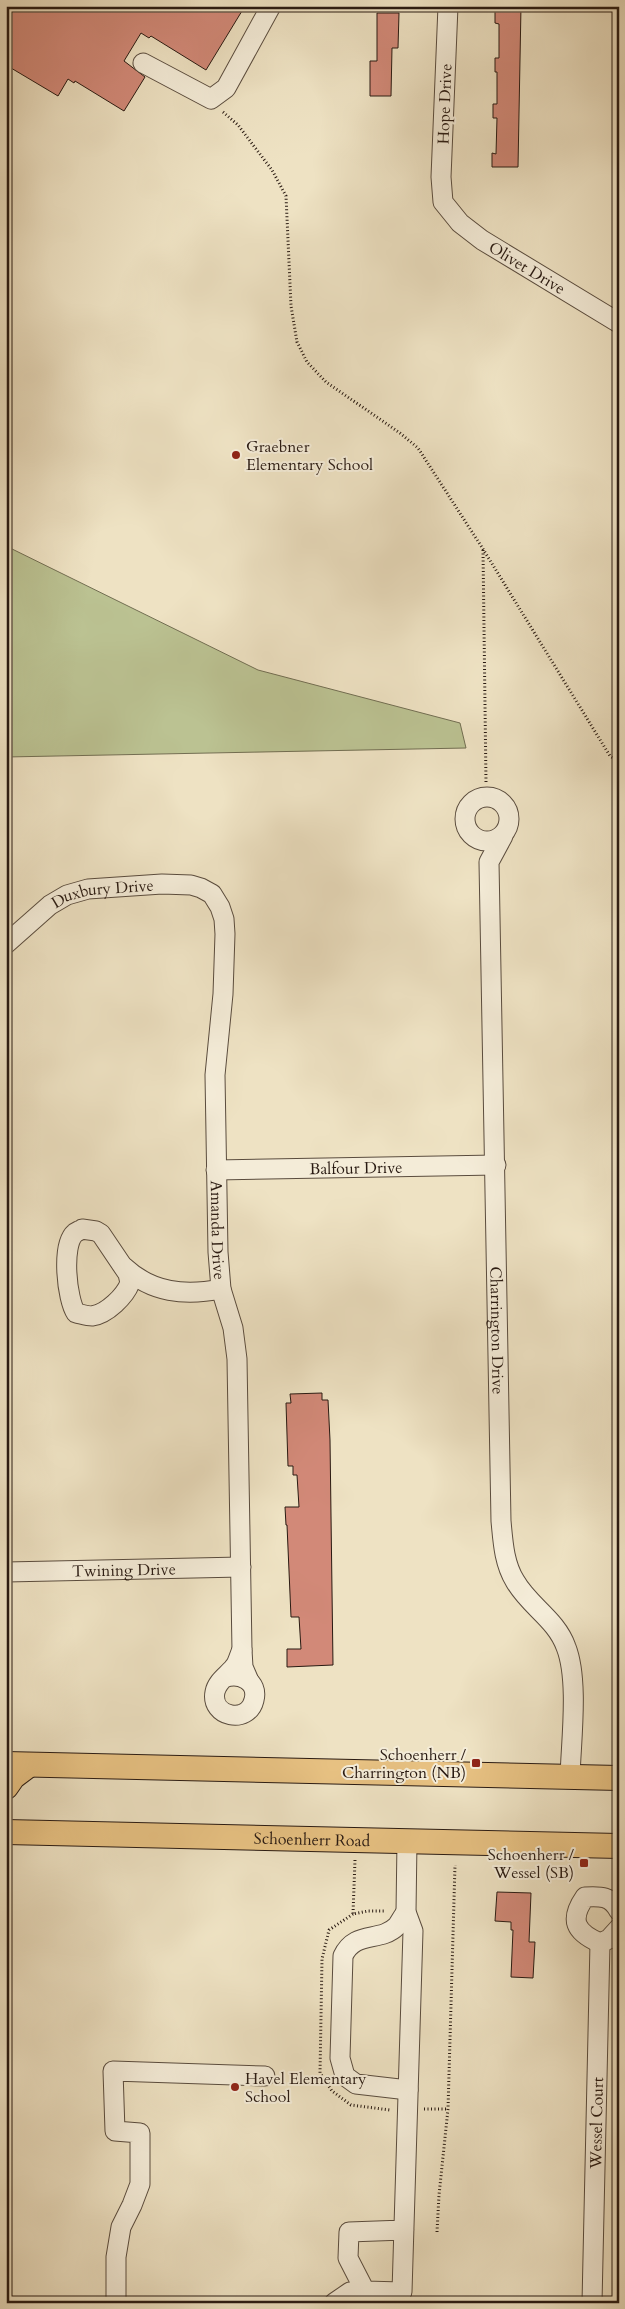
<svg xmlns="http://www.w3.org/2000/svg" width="625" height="2309" font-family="Cardo,serif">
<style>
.green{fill:#bbc292;stroke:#726e52}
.building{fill:#d28978;stroke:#291a12}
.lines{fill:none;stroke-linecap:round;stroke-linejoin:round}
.minor-casing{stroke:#5a4c3e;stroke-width:21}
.major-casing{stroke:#291a12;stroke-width:26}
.path{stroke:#291a12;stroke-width:3;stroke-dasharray:1 2.5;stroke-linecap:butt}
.minor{stroke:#f4ecd8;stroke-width:19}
.major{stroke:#e7c182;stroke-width:24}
.poi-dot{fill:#8f2418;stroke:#f4ecd8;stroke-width:2}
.labels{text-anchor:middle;stroke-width:4;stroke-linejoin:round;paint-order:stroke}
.street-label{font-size:16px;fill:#291a12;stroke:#f4ecd8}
.poi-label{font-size:16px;fill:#291a12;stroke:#f4ecd8;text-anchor:start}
</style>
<rect width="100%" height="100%" fill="#eee2c3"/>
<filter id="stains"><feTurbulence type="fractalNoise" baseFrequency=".004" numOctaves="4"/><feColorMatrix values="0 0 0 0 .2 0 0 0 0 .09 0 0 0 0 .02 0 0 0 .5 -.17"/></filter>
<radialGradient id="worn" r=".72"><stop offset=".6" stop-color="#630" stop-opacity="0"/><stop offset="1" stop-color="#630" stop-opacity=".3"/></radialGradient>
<path class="green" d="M6,546L258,670L460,723L466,748L6,757Z"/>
<g class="building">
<path d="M6,6H245L206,70L151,36L149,38L141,33L124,61L145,77L124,111L75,81L74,83L68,79L58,96L6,65Z"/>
<path d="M499,6H521L518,167H492V153L496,154L497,118H493V104H497V72H495V58H499V24L495,23V10H499Z"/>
<path d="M377,13H399L398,48H392L391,96H370V61H377Z"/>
<path d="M322,1393V1400H328L330,1440L333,1665L287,1667V1649H301L299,1617H291L287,1525H286L285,1507H299L297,1475H293V1466H288L286,1403H291L290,1394Z"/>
<path d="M497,1892L531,1893L529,1942H535L533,1978L511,1977L513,1930H511V1922L495,1921Z"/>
</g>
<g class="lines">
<defs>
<g id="minor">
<path id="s1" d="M448,6L441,177L443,202L460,223L482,240L619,323"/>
<path d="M143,63L211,99L226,88L271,6"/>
<circle cx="487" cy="819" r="22"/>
<path id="s2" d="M503,836L489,862L501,1521C503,1542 504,1563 515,1581C529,1606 556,1619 566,1647C579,1680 571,1741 570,1777"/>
<path id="s3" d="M6,944L50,905L67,895L88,889L162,884L191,885L201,888L212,894L220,907L224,919L225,934L223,994L215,1075L218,1252L221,1289L233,1328L237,1359L242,1650L243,1667L249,1681"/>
<path id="s4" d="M216,1170L496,1165"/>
<path d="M82,1229L96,1231L101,1234L128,1274L130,1283C125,1296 107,1314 92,1316C87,1316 81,1314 76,1313C67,1300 61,1245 75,1233C76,1232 81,1230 82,1229Z"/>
<path d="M124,1267C152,1293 185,1296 221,1289"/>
<path id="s5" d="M6,1572L241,1567"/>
<path d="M224,1678C239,1672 259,1681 254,1700C248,1725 210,1717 215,1692C217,1681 228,1675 234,1667C238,1663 239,1655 242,1650"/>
<path d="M619,1911C611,1896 601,1896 585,1897C569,1920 575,1932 600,1943L609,1939L619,1928"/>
<path d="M406,1912C403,1916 400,1922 397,1926C380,1943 355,1930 343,1956L340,2058L345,2076L356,2084L408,2090"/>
<path d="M404,2230L349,2232L348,2258L365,2291L402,2292L413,1931L406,1912L407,1841"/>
<path d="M116,2303V2257L121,2227L132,2205L140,2184V2133L115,2131L113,2071L265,2076"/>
<path d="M334,2303L350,2292L365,2291"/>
<path id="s6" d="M592,2303L600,1943"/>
</g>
<g id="major">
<path d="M6,1764L619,1778"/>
<path d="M6,1787L13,1777L29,1765"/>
<path id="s7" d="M6,1832L619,1846"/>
</g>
</defs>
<use href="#minor" class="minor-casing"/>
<use href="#major" class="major-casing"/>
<g class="path">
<path d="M223,112L238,125L272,170L286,196L291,306L297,342L307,362L326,382L400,433L418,448L483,549L610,756L619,762"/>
<path d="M483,550L486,782"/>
<path d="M355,1860L353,1914L368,1911H385"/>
<path d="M353,1914L329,1930L322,1959L320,2073L332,2091L351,2105L390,2110"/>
<path d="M424,2109H448"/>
<path d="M437,2232L439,2195L448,2109L455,1865"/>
</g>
<use href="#minor" class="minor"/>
<use href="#major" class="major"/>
</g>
<g class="poi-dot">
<circle cx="236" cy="455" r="5"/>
<rect x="471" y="1758" width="10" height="10" rx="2.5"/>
<rect x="579" y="1858" width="10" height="10" rx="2.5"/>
<circle cx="235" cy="2087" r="5"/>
</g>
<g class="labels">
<g class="street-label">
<text transform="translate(444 104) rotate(-88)" y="6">Hope Drive</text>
<text dy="6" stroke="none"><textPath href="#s1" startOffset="304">Olivet Drive</textPath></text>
<text dy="6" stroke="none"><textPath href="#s3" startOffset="114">Duxbury Drive</textPath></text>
<text dy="6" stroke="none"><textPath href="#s4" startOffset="140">Balfour Drive</textPath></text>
<text dy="6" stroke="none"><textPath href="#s3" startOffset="566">Amanda Drive</textPath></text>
<text dy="6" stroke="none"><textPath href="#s2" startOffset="498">Charrington Drive</textPath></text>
<text dy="6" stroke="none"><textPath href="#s5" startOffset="118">Twining Drive</textPath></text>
<text dy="6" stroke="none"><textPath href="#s7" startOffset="306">Schoenherr Road</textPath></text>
<text dy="6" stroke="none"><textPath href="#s6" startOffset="180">Wessel Court</textPath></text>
</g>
<g class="poi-label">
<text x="246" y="452">Graebner<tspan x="246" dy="18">Elementary School</tspan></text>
<text x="466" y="1760" text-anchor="end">Schoenherr /<tspan x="466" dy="18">Charrington (NB)</tspan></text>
<text x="574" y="1860" text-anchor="end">Schoenherr /<tspan x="574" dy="18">Wessel (SB)</tspan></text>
<text x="245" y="2084">Havel Elementary<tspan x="245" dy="18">School</tspan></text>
</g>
</g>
<rect width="625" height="2309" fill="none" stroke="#eee2c3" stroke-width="25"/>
<rect x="8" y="8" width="610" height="2294" fill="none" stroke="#291a12" stroke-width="2.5"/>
<rect x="12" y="12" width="600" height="2284" fill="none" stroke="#291a12"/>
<rect width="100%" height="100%" filter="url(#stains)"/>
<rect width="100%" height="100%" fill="url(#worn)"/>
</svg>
